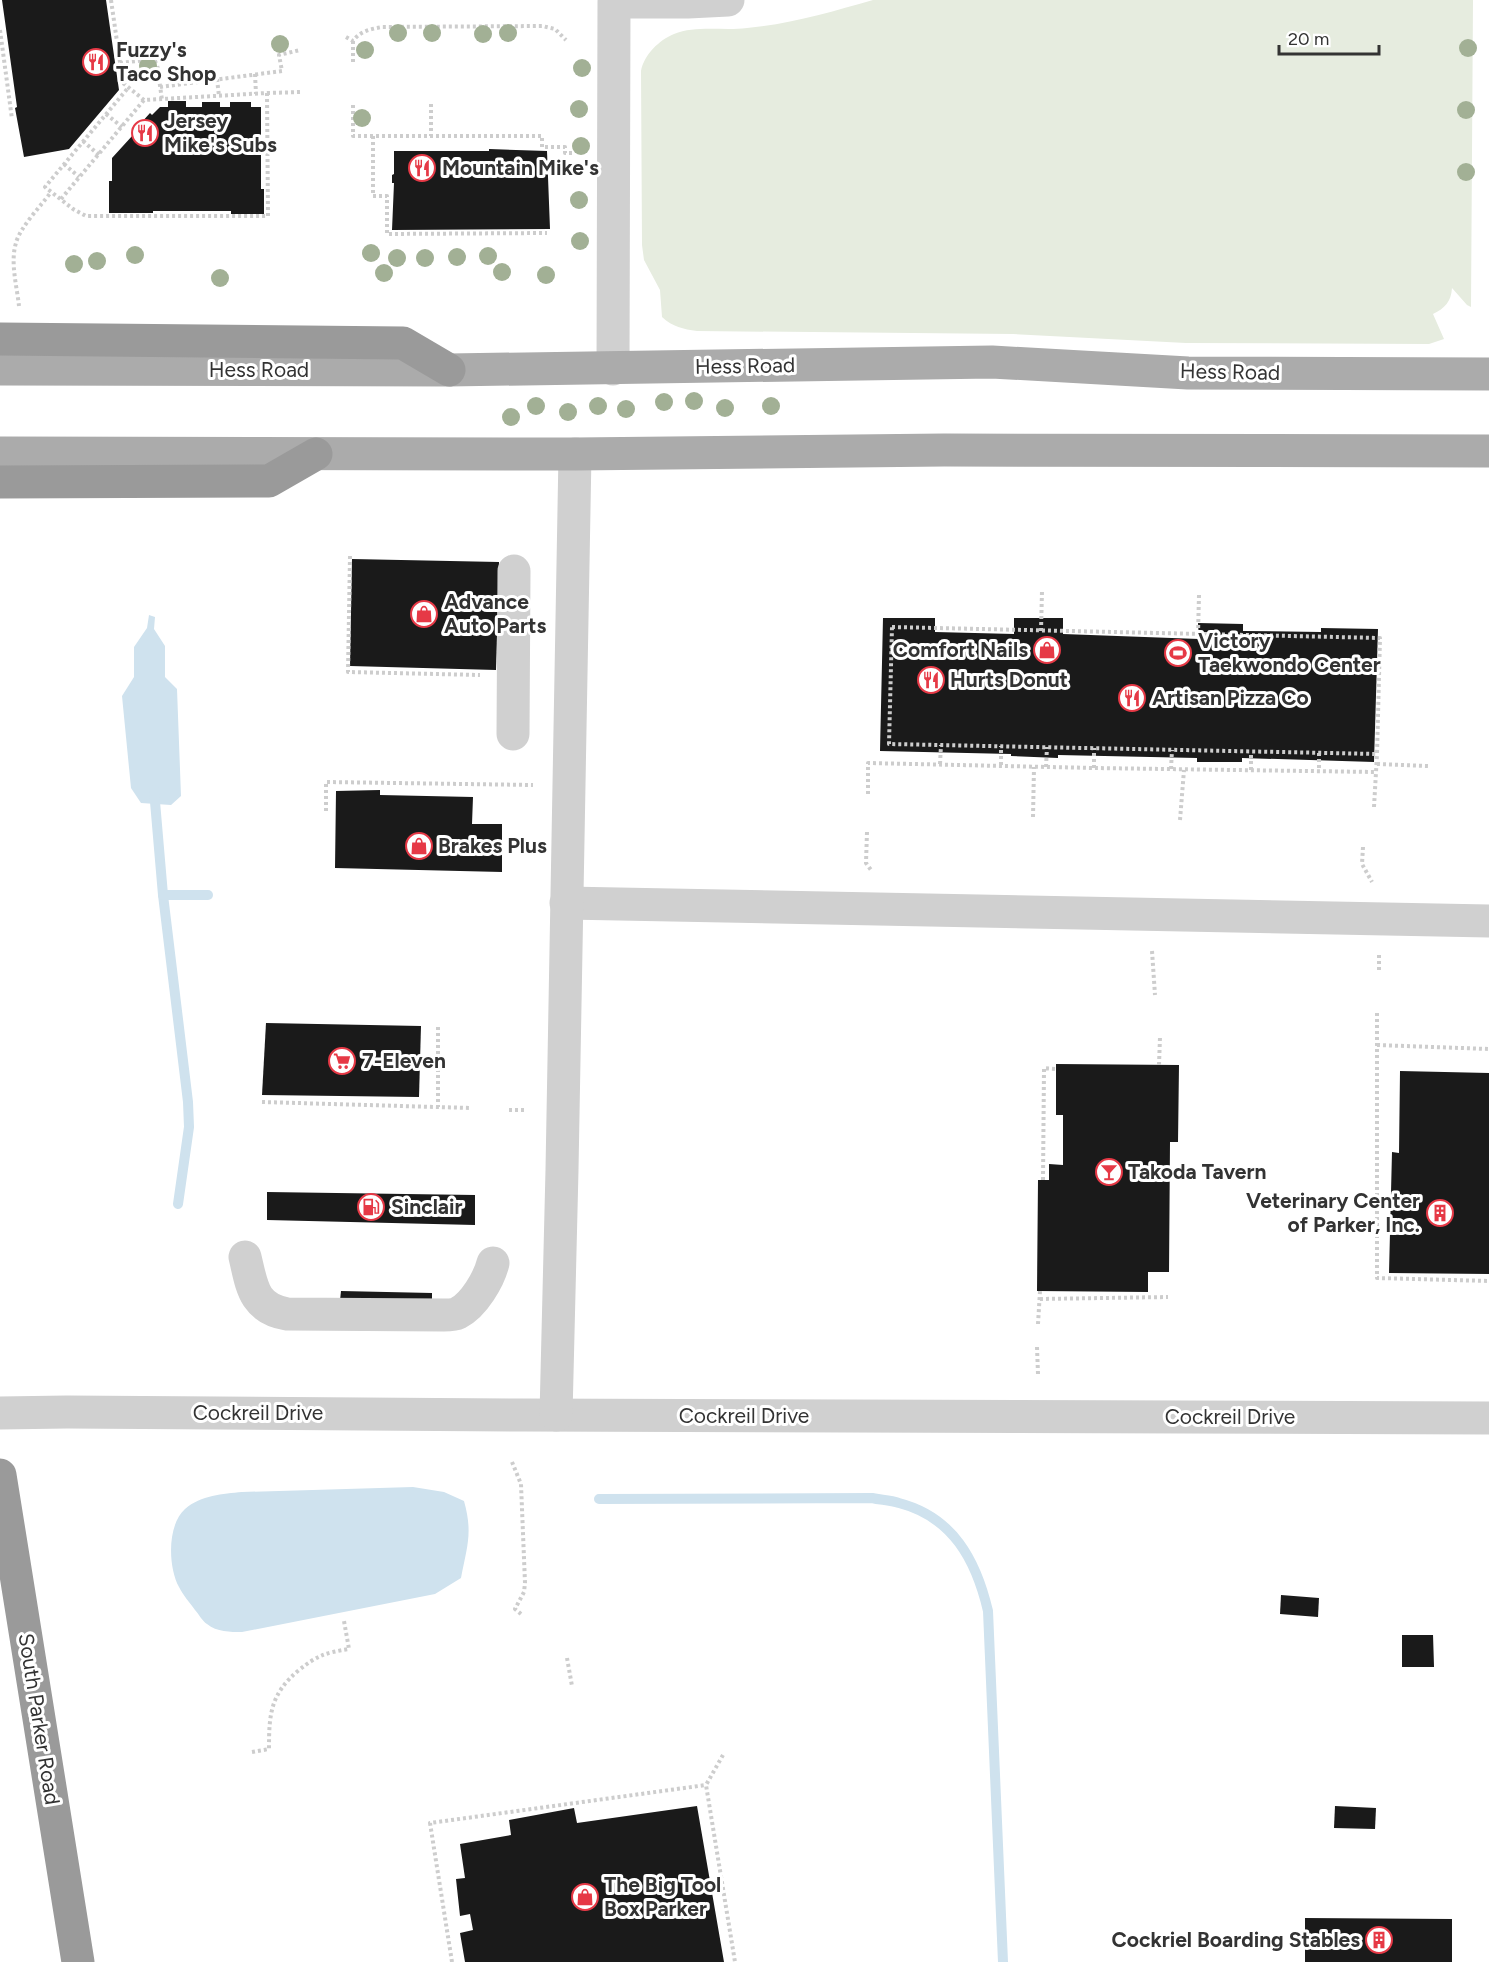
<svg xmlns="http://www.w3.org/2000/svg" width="1489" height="1962" font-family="Figtree,sans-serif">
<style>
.green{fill:#e6ecdf}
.water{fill:#cfe2ee}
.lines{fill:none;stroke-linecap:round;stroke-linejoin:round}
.stream{stroke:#cfe2ee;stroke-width:10}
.building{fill:#1a1a1a}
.path{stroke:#cdcdcd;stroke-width:4;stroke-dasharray:3 3;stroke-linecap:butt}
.minor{stroke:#d0d0d0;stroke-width:33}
.major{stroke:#ababab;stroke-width:33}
.highway{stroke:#9a9a9a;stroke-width:33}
.tree{fill:#a2b095}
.labels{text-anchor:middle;stroke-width:6;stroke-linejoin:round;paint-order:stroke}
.poi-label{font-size:21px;font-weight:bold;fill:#333;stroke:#fff;text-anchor:start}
.street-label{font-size:21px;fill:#333;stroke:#fff}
</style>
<rect width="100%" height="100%" fill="#fff"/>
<path class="green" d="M873,0H1473L1471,307L1467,305L1452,288C1451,302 1445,308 1433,314L1444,339L1429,344L1186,343L1013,334L697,331C683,329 673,327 662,317L660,290L644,260L642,245L641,71C644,55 659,40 674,34C696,25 723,31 747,28C790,24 831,12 873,0Z"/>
<g class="water">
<path d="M149,615L155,617L154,629L165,646V677L177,689L181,796L171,805L141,803L131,788L122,696L134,677V647L147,628Z"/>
<path d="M413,1487L444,1492L464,1501C473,1533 467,1546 461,1578L435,1594L242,1632C230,1632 217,1632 207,1624C202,1621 199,1614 195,1610C190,1603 183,1595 179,1587C168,1567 167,1525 185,1509C201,1495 223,1494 242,1492Z"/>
</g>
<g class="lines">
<g class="stream">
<path d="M154,790L163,895L188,1102L189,1127L178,1204"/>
<path d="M163,895H208"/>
<path d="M599,1499L872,1498C881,1500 890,1500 899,1503C953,1517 976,1560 988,1611L1003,1962"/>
</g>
</g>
<g class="building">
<path d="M2,0H106L119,90L69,149L24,157L15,108L17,107Z"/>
<path d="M168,101H186V107H202V102H220V107H230V102H251V107H261V189H264V214H231V211H153V213H109V181H112V158L143,124L141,123L150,113L152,115L160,107H168Z"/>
<path d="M489,149L547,151L550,229L392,230L394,183H392V175L394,174V151H489Z"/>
<path d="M352,559L499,562L496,670L350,666Z"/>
<path d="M883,618H935V632L1014,634V618H1063V634L1199,639L1198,623L1243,624V631L1321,632V628L1378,629L1374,762L1242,758V762H1197V758L1058,755V758L1011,756V754L880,751Z"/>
<path d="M380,790V795L473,797L472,824H502V872L335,868L336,791Z"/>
<path d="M266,1023L421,1026L419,1097L262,1095Z"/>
<path d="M1056,1064L1179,1065L1178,1142H1170L1169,1272H1148V1292L1037,1291L1038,1180H1049V1164L1063,1165V1115H1056Z"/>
<path d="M1400,1071L1489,1073V1274L1389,1273L1392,1152L1399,1153Z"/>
<path d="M267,1192L475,1195V1225L267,1220Z"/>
<path d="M341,1291L432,1293V1329H337Z"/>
<path d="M1281,1595L1319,1598L1318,1617L1280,1614Z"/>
<path d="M1402,1635H1433L1434,1667H1402Z"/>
<path d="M697,1806L724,1962H465L460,1933L473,1930L470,1914L460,1916L456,1879L465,1878L460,1844L511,1835L509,1820L574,1808L577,1823Z"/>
<path d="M1335,1806L1376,1808L1375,1829L1334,1828Z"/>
<path d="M1305,1918L1452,1919V1962H1305Z"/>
</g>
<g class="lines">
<g class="path">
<path d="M111,0L123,83L144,100L267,93L268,216H86L73,209L45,187L128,88"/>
<path d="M0,30L12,119"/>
<path d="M346,37L353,41C360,31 371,29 382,27L542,26L555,29L566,40"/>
<path d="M353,41V65"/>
<path d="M120,63L154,59L157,64L162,100"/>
<path d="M255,74L256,94"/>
<path d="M217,79L219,96"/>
<path d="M160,87L282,71L279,55L300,50"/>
<path d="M267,93L301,92"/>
<path d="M431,104V136"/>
<path d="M353,105V136H542V147H565V153H572"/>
<path d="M106,114L122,127"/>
<path d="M373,136V196H387V234L547,233"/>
<path d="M83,141L99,155"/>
<path d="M64,164L79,177"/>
<path d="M61,199L144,100"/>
<path d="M19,306C17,287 10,262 16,243C20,227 41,206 51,192"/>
<path d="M350,556L348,672L480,675"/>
<path d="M892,627L1380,638L1377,754L889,744Z"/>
<path d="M1041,631L1042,591"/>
<path d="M1198,634L1199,595"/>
<path d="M1319,753V771"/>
<path d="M940,764L941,745"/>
<path d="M1377,764L1428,766"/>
<path d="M1001,765V746"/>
<path d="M1046,767L1047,747"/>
<path d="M1094,768V748"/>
<path d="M1171,769L1172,750"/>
<path d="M1251,770V752"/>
<path d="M868,794V763L1094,768L1376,772L1377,754"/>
<path d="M1374,807L1376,772"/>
<path d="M326,811V782L533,785"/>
<path d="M1033,817L1034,767"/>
<path d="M1180,820L1184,770"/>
<path d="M867,832L866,863L871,870"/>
<path d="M1363,847L1362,864L1372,882"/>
<path d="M1152,951L1155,995"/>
<path d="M1379,955V973"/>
<path d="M1377,1013V1278L1489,1281"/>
<path d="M438,1027V1107"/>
<path d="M1377,1045L1489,1049"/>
<path d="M1159,1065L1160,1037"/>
<path d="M262,1102L471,1108"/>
<path d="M509,1110H527"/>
<path d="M1043,1180L1044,1068L1056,1069"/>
<path d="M1040,1299L1168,1297"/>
<path d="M1038,1324L1040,1291"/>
<path d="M1037,1347L1038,1374"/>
<path d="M512,1462L521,1484L525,1583L524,1592L515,1609L521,1614"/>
<path d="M567,1658L572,1686"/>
<path d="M252,1752L269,1749C269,1715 270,1694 299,1670C318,1655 325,1653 349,1649L344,1621"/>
<path d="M723,1755L706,1785L735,1962"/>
<path d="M452,1962L430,1823L706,1785"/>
</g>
<g class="minor">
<path d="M613,369L614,2H688L728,0"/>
<path d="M513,734L514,571"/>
<path d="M566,903L1489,921"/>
<path d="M245,1257C252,1286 253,1308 287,1314L444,1315C448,1315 454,1315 458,1313C474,1305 489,1279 493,1263"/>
<path d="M0,1413L67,1412L522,1415L1489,1418"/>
<path d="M556,1415L562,1170L575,454"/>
</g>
<g class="major">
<path d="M0,369L449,370L992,362L1188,373L1489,374"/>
<path d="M0,453L575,454L944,450L1489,451"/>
</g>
<g class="highway">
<path d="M0,339L403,343L449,370"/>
<path d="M0,482L269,481L316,454"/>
<path d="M0,1475L78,1962"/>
</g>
</g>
<g class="tree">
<circle cx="398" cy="33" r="9"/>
<circle cx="432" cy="33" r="9"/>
<circle cx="508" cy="33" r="9"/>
<circle cx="483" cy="34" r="9"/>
<circle cx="280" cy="44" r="9"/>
<circle cx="1468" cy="48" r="9"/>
<circle cx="365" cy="50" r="9"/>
<circle cx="148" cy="66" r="9"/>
<circle cx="582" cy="68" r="9"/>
<circle cx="579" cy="109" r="9"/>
<circle cx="1466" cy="110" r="9"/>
<circle cx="362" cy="118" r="9"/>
<circle cx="581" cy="146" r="9"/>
<circle cx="1466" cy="172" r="9"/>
<circle cx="579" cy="200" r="9"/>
<circle cx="580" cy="241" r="9"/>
<circle cx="371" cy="253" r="9"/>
<circle cx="135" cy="255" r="9"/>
<circle cx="488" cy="256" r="9"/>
<circle cx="457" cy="257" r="9"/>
<circle cx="397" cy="258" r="9"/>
<circle cx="425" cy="258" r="9"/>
<circle cx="97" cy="261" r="9"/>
<circle cx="74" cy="264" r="9"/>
<circle cx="502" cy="272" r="9"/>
<circle cx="384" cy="273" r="9"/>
<circle cx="546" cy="275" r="9"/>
<circle cx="220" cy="278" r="9"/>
<circle cx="694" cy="401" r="9"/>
<circle cx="664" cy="402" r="9"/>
<circle cx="536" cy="406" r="9"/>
<circle cx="598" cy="406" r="9"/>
<circle cx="771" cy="406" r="9"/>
<circle cx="725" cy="408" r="9"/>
<circle cx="626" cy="409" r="9"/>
<circle cx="568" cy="412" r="9"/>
<circle cx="511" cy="417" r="9"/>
</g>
<defs>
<symbol id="restaurant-ring" viewBox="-11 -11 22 22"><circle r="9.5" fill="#fff" stroke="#e63946" stroke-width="1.5"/><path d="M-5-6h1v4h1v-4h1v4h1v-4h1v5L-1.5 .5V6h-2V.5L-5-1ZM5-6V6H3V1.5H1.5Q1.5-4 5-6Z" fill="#e63946"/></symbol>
<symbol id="shop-ring" viewBox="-11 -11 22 22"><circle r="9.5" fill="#fff" stroke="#e63946" stroke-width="1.5"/><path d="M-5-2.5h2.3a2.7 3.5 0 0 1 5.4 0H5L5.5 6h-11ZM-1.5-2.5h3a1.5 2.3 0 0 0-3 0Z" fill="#e63946"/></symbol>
<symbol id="stadium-ring" viewBox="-11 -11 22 22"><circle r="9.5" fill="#fff" stroke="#e63946" stroke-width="1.5"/><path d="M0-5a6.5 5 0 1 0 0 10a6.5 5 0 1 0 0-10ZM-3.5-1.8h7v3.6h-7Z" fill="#e63946"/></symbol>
<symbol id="supermarket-ring" viewBox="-11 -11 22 22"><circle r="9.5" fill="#fff" stroke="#e63946" stroke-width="1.5"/><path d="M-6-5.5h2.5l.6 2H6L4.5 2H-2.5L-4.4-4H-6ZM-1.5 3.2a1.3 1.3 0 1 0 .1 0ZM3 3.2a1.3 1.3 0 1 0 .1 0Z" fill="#e63946"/></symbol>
<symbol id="bar-ring" viewBox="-11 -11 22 22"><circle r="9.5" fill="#fff" stroke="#e63946" stroke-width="1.5"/><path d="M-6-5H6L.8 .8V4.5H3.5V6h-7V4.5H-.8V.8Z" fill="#e63946"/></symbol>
<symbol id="fuel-ring" viewBox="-11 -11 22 22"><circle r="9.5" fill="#fff" stroke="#e63946" stroke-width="1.5"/><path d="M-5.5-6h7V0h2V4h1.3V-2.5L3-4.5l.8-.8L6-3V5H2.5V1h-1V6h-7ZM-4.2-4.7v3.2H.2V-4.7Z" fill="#e63946"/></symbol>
<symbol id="building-ring" viewBox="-11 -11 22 22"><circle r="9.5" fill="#fff" stroke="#e63946" stroke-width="1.5"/><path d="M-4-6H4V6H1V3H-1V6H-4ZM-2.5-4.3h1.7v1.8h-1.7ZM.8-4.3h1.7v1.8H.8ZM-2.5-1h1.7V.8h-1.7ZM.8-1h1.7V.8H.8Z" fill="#e63946"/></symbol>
</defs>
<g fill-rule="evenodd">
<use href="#restaurant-ring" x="81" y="47" width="30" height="30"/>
<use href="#restaurant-ring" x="130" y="118" width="30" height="30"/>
<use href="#restaurant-ring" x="407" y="153" width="30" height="30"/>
<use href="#shop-ring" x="409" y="599" width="30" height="30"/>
<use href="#shop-ring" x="1032" y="635" width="30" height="30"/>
<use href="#stadium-ring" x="1163" y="638" width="30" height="30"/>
<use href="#restaurant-ring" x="916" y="665" width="30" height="30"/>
<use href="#restaurant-ring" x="1117" y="683" width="30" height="30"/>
<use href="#shop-ring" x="404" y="831" width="30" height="30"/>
<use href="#supermarket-ring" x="327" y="1046" width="30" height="30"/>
<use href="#bar-ring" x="1094" y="1157" width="30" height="30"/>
<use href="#fuel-ring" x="356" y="1192" width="30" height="30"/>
<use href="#building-ring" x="1425" y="1198" width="30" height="30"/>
<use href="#shop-ring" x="570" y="1882" width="30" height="30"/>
<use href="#building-ring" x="1364" y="1925" width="30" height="30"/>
</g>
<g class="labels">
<g class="poi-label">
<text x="116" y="57">Fuzzy's<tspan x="116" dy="24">Taco Shop</tspan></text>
<text x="164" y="128">Jersey<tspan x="164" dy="24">Mike's Subs</tspan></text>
<text x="442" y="175">Mountain Mike's</text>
<text x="444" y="609">Advance<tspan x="444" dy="24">Auto Parts</tspan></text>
<text x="1198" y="648">Victory<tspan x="1198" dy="24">Taekwondo Center</tspan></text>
<text x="1028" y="657" text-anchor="end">Comfort Nails</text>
<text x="950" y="687">Hurts Donut</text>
<text x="1152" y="705">Artisan Pizza Co</text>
<text x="438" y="853">Brakes Plus</text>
<text x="362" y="1068">7-Eleven</text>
<text x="1128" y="1179">Takoda Tavern</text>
<text x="1420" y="1208" text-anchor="end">Veterinary Center<tspan x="1420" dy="24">of Parker, Inc.</tspan></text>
<text x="391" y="1214">Sinclair</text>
<text x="604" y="1892">The Big Tool<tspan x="604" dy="24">Box Parker</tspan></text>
<text x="1360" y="1947" text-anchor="end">Cockriel Boarding Stables</text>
</g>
<g class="street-label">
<text transform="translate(745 366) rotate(-1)" y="7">Hess Road</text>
<text x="259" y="377">Hess Road</text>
<text transform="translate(1230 372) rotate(1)" y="7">Hess Road</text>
<text x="258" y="1420">Cockreil Drive</text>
<text x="744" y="1423">Cockreil Drive</text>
<text x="1230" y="1424">Cockreil Drive</text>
<text transform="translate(39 1719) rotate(81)" y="7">South Parker Road</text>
</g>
</g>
<path d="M1279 45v9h100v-9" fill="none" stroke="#333333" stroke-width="3"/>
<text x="1288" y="45" font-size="18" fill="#333333" stroke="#ffffff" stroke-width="4.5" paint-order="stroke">20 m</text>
</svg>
